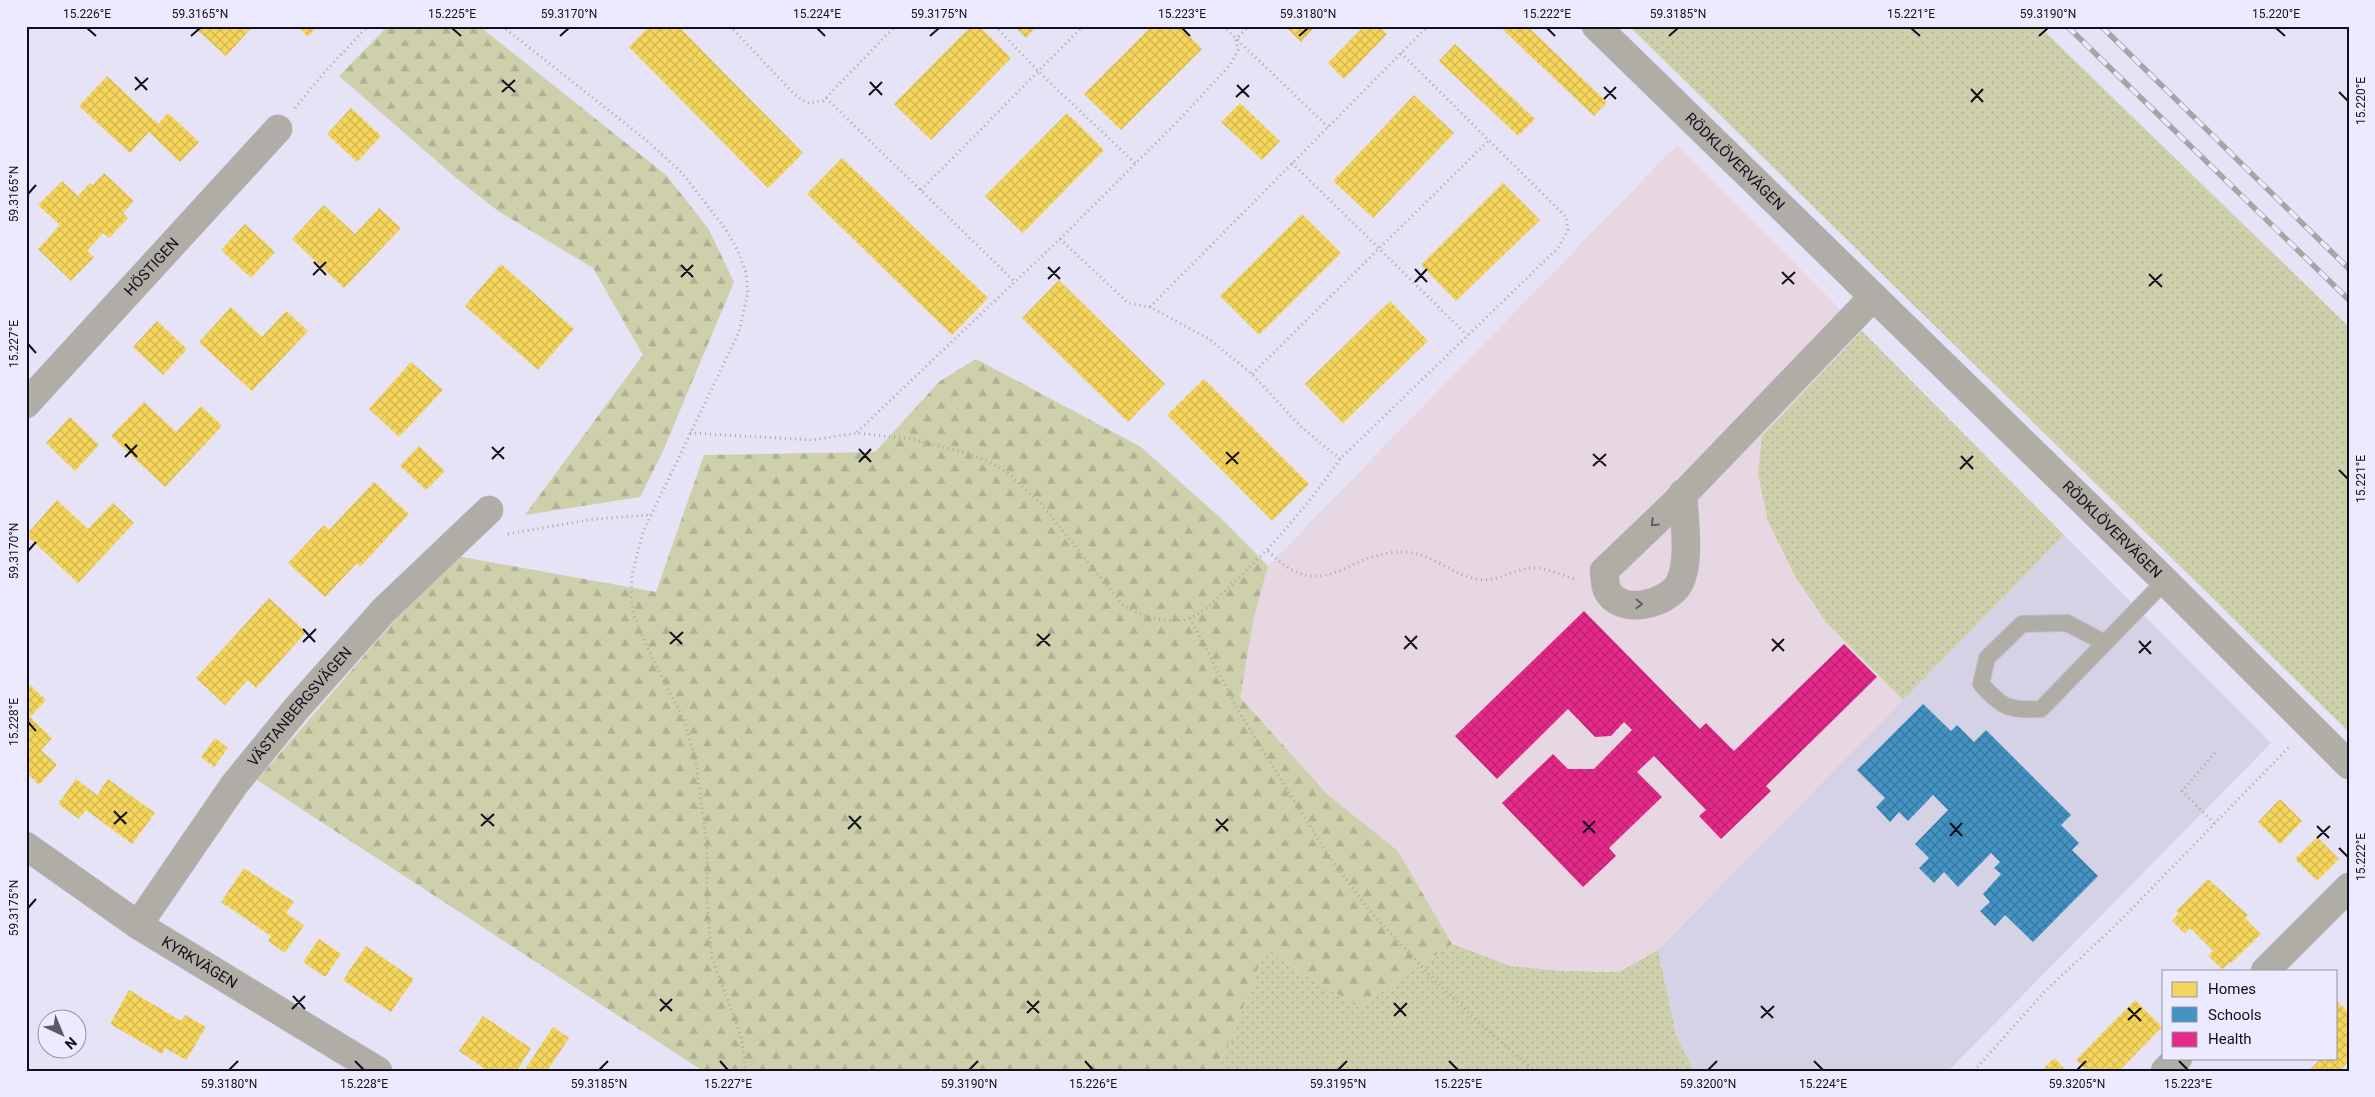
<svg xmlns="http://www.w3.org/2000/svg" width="2375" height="1097" font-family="Roboto,sans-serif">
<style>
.education{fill:#d5d2e6}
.medical{fill:#e7d7e3}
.grass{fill:url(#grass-dots)}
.forest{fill:url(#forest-firs)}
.homes{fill:url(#homes-cross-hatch)}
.schools{fill:url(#schools-cross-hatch)}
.health{fill:url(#health-cross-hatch)}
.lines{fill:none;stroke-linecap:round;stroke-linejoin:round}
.service-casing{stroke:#c0becc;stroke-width:18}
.minor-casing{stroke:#c0becc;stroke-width:29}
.path{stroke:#aaa7a8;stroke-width:3;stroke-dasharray:1 4;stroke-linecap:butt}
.service{stroke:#b0aca6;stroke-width:16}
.minor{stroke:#b0aca6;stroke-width:28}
.rail-casing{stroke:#a8a4a6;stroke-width:5.5}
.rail{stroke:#eceaff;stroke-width:4;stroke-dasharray:11;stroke-linecap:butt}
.oneway{stroke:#605e60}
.ticks{fill:none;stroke:#110f1b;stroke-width:2}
.labels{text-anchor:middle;stroke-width:5;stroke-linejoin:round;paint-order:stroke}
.street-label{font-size:15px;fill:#110f1b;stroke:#eceaff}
.neatline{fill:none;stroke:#110f1b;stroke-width:2}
.ticks-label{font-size:12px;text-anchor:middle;fill:#110f1b}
</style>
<defs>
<pattern id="grass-dots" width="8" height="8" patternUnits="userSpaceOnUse" patternTransform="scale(1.25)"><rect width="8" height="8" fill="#cdd0ab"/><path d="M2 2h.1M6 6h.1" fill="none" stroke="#afb193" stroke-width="1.8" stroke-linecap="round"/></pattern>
<pattern id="forest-firs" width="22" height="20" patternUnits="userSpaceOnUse" patternTransform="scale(1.25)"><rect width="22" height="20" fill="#cdd0ab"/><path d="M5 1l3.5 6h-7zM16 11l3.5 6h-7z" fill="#afb193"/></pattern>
<pattern id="homes-cross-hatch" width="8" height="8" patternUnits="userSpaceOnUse" patternTransform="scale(1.25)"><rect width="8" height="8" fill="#f6d55c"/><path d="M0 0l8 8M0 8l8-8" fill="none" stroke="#d2b64f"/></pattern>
<pattern id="schools-cross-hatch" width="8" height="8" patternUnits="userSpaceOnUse" patternTransform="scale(1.25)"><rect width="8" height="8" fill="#4393c3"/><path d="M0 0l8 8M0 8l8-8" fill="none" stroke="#37769e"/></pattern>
<pattern id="health-cross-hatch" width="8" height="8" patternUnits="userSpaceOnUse" patternTransform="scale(1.25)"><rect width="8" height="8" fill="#e7298a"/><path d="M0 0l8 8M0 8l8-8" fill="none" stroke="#ba2270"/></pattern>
</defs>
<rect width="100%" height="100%" fill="#e5e3f5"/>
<path class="education" d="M2064,535L2271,743L1948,1071H1694L1676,1035L1658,950Z"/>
<path class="medical" d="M1677,145L2064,535L1658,950L1619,972L1561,971L1511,966L1452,944L1398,851L1327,794L1240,696L1254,617L1268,566Z"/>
<g class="grass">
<path d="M1629,26H2039L2349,327V732Z"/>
<path d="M1862,331L2064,535L1903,700L1826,622L1795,576L1768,521L1758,474L1762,436Z"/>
<path d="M1452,944L1511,966L1561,971L1619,972L1658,950L1676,1035L1694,1071H1217L1253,983L1264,949L1359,1007Z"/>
</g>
<g class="forest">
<path d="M388,26H479L666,175L708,228L734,282L663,451L640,497L525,515L643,355L593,268L498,211L455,177L339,76Z"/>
<path d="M976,359L1141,447L1225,522L1268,566L1254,617L1240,697L1327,794L1398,851L1452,944L1359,1007L1264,949L1253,983L1217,1071H703L257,780L451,555L656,592L704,455L875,452L940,381Z"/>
</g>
<g class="homes">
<path d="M193,26H253L226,56Z"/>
<path d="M297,26H317L308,37Z"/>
<path d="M650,26H678L803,153L768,188L629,47Z"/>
<path d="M971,26H979L1011,58L931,140L894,104Z"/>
<path d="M1014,26H1037L1026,38Z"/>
<path d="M1152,26H1180L1202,49L1121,130L1084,94Z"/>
<path d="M1285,26H1316L1301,42Z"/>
<path d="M1364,26H1379L1387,34L1344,79L1328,63Z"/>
<path d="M1499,26H1527L1607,102L1594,116Z"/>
<path d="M1455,44L1535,119L1518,136L1439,61Z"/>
<path d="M107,76L158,124L168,113L199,142L180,162L149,132L130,153L79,106Z"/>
<path d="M1414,95L1454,133L1373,218L1333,181Z"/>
<path d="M1240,103L1280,141L1262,160L1221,122Z"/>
<path d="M351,108L381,136L357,162L327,134Z"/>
<path d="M1067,113L1104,150L1023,233L985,196Z"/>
<path d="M842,158L988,298L952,335L807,194Z"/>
<path d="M104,173L134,201L123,213L128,218L109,238L103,233L87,251L94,257L71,281L38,249L60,225L38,205L62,181L78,196L90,183L93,185Z"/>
<path d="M1503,183L1540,220L1456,301L1421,265Z"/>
<path d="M324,205L355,234L379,208L401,228L344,288L292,239Z"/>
<path d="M1302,214L1341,253L1259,335L1220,296Z"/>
<path d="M245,224L275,252L251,278L221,250Z"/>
<path d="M501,264L574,329L538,370L465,306Z"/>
<path d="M1059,280L1165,384L1128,422L1022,318Z"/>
<path d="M1390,301L1428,341L1343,423L1305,384Z"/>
<path d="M231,307L262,337L286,311L308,331L252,391L199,342Z"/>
<path d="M157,321L187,349L163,375L133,347Z"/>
<path d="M411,362L443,390L399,437L369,409Z"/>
<path d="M1204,379L1309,484L1272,521L1167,415Z"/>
<path d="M144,402L176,432L201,406L222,426L165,487L111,436Z"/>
<path d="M70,417L99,445L75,471L46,443Z"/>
<path d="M419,446L445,471L426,490L400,466Z"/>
<path d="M374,482L409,514L360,567L357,563L325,597L288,563L324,525L329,530Z"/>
<path d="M57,500L88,529L113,503L134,523L78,583L26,535Z"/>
<path d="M269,598L306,632L256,688L248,680L225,705L196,678Z"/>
<path d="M30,685L46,700L30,717L52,738L41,750L57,765L39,785L26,772V689Z"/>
<path d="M215,738L228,748L214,767L201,757Z"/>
<path d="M76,779L97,795L108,779L155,813L132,844L86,810L79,819L58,804Z"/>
<path d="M2280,799L2302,821L2280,844L2258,822Z"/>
<path d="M2317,837L2339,859L2317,881L2295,859Z"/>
<path d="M244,868L294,902L286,913L304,925L285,953L268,941L271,936L221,902Z"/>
<path d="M2208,879L2248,915L2245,918L2261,934L2231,963L2230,962L2222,969L2208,956L2213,951L2190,928L2185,934L2172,921L2179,913L2176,911Z"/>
<path d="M319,939L341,954L325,977L303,962Z"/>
<path d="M366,946L414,979L391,1012L343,980Z"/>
<path d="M129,990L181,1021L185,1015L206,1027L186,1060L165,1048L162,1054L110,1024Z"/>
<path d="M2135,1000L2162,1027L2119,1071H2087L2076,1060Z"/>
<path d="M2336,1000L2349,1013V1061L2339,1071H2309L2321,1058H2336Z"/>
<path d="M483,1016L531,1048L517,1071H488L459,1051Z"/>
<path d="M553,1027L569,1038L547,1071H524Z"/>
<path d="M2054,1058L2067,1071H2041Z"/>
</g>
<path class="schools" d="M1923,704L1951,731L1957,725L1974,742L1986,730L2071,815L2061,825L2079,843L2072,850L2098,876L2033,942L2005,915L1995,926L1980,911L1990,902L1983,894L2001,874L1994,868L2000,862L1991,853L1958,887L1944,872L1934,883L1919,868L1929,858L1915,844L1948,810L1933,795L1908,821L1899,812L1890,822L1876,807L1885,798L1857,770Z"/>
<path class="health" d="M1584,611L1700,729L1706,723L1734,751L1844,644L1877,677L1766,786L1771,791L1721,839L1699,816L1706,810L1654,756L1637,772L1662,797L1609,848L1616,856L1583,887L1502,803L1553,754L1568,769H1594L1632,730L1624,722L1611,736L1595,737L1568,709L1497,779L1455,736Z"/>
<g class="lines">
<defs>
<path id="service" d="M2105,643L2067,623L2022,624L1987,658L1981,684C2002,707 2008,711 2041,709L2165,581"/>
<g id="minor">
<path id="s1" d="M1596,26L2165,581L2349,765"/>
<path id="s2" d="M26,404L278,129"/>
<path d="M1683,493C1684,518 1691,562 1679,584C1666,605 1620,616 1607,590C1605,585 1605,577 1604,571L1674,504L1873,297"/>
<path id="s3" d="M26,846L138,925L378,1071"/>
<path id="s4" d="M138,925L234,785L296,709L384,610L489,510"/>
<path d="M2265,971L2349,887"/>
<path d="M2165,1071L2178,1058"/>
</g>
</defs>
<use href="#service" class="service-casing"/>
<use href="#minor" class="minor-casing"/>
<g class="path">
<path d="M502,26L646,140L682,173L725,228L738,251L746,273L748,293L739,332L643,532L632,575L631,596L634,616L647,647L685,722L696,763L707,846V905L712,958L741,1036L746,1071"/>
<path d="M730,26L794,94L807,103L823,101L895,26"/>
<path d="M995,26L1045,78L1135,163"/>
<path d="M1223,26L1328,127"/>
<path d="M826,98L1015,282"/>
<path d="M295,108L322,75L368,26"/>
<path d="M1292,163L1467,335"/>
<path d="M921,190L1083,26"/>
<path d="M1060,239L1128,303L1150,307L1209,339L1252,374L1300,426L1340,459"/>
<path d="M1150,307L1428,26"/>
<path d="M1252,374L1488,141"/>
<path d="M857,432L1060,239L1178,121L1231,64L1238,50L1236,39L1249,26"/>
<path d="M690,433L813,440L857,433L911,439L970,454L990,462L1009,474L1040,503L1123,605C1141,616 1170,627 1192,617C1208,610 1220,595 1233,583C1273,546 1308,505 1340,459L1558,248L1568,230L1566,217L1401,53"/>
<path d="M508,534L594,519L650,515"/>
<path d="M1268,551C1325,608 1346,550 1405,552C1431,553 1451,574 1476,579C1499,583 1512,569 1531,568C1547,567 1561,576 1576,579"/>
<path d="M1190,618L1239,712L1330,858L1370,911L1428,973L1478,1022L1535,1071"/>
<path d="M2215,753L2182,791L2215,824"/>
<path d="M1974,1071L2045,991L2115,926L2289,747"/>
</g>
<use href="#service" class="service"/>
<use href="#minor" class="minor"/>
<defs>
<g id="rail">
<path d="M2067,26L2349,300"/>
<path d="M2101,26L2349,269"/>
</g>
</defs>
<use href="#rail" class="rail-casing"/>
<use href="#rail" class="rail"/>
</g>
<defs><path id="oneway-chevron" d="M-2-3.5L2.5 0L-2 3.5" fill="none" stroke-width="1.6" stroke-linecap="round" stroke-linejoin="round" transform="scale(1.25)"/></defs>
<g class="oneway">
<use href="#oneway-chevron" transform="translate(1654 523) rotate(136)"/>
<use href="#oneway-chevron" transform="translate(1639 604) rotate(3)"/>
</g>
<path class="ticks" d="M87,28L96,36M452,28L461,36M817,28L825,36M1182,28L1190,36M1547,28L1555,36M1911,28L1920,36M2276,28L2285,36M191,36L200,28M560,36L569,28M930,36L939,28M1299,36L1308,28M1669,36L1678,28M2039,36L2048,28M135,77L147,90M502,80L515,92M870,82L882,95M1237,85L1249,97M1604,87L1616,99M1971,89L1983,102M135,90L148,78M502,92L515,80M2339,92L2348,101M869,95L882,82M1236,97L1249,85M1604,99L1616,87M1971,102L1983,89M28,194L36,185M314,262L326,275M681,265L693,277M1048,267L1060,279M1415,269L1427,282M1782,272L1794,284M2149,274L2162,287M313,275L326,262M681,277L693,265M1048,279L1060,267M1415,282L1427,269M1782,284L1795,272M2149,286L2162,274M28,344L36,353M125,444L137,457M492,447L504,459M859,449L871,462M1226,452L1238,464M1593,454L1606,466M1961,456L1973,469M125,457L137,445M492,459L504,447M859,462L871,449M1226,464L1239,452M1593,466L1606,454M1960,469L1973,456M2339,470L2348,479M28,551L36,542M303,629L315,642M670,632L682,644M1037,634L1050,646M1405,636L1417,649M1772,639L1784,651M2139,641L2151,654M303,642L316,629M670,644L683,632M1037,646L1050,634M1404,649L1417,636M1772,651L1784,639M2139,653L2151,641M28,722L36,731M114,811L126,824M481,814L494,826M849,816L861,829M1216,819L1228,831M1583,821L1595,833M1950,823L1962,836M114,824L127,812M481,826L494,814M2317,826L2329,838M848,829L861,816M1216,831L1228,819M1583,833L1595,821M1950,836L1962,823M2317,838L2330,826M2339,848L2348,857M28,908L36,899M293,996L305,1009M660,999L672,1011M1027,1001L1039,1013M1394,1003L1406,1016M1761,1006L1773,1018M2128,1008L2141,1021M292,1009L305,996M660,1011L672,999M1027,1013L1039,1001M1394,1016L1407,1003M1761,1018L1774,1006M2128,1020L2141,1008M355,1061L364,1070M720,1061L728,1070M1085,1061L1093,1070M1449,1061L1458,1070M1814,1061L1823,1070M2179,1061L2188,1070M229,1070L238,1061M599,1070L608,1061M969,1070L978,1061M1338,1070L1347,1061M1708,1070L1717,1061M2077,1070L2086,1061"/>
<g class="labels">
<g class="street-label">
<text dy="5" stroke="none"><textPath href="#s1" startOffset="194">RÖDKLÖVERVÄGEN</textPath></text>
<text dy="5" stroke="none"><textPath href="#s2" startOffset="186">HÖSTIGEN</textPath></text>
<text dy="5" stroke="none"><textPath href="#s1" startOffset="721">RÖDKLÖVERVÄGEN</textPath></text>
<text dy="5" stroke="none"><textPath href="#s4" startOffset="272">VÄSTANBERGSVÄGEN</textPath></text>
<text dy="5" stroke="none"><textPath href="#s3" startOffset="209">KYRKVÄGEN</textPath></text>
</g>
</g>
<rect width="2375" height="1097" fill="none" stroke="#eceaff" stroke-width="55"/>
<rect x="2162" y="970" width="175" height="90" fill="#eceaff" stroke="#9492a4"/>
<rect x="2172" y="982" width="25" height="15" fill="#f6d55c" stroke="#9492a4"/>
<text x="2208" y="994" font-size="15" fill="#110f1b">Homes</text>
<rect x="2172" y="1007" width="25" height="15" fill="#4393c3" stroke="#9492a4"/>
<text x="2208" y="1020" font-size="15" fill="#110f1b">Schools</text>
<rect x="2172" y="1032" width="25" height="15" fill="#e7298a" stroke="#9492a4"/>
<text x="2208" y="1044" font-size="15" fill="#110f1b">Health</text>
<g transform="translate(62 1034) rotate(136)"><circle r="24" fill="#eceaff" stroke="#9492a4"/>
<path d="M0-4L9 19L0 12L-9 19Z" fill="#5b5967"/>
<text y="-8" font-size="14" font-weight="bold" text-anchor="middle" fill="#110f1b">N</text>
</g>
<rect x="28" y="28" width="2320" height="1042" class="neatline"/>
<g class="ticks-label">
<text x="87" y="18">15.226°E</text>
<text x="200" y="18">59.3165°N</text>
<text x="452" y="18">15.225°E</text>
<text x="569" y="18">59.3170°N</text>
<text x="817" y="18">15.224°E</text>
<text x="939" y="18">59.3175°N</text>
<text x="1182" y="18">15.223°E</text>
<text x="1308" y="18">59.3180°N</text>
<text x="1547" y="18">15.222°E</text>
<text x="1678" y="18">59.3185°N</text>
<text x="1911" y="18">15.221°E</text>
<text x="2048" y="18">59.3190°N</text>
<text x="2276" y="18">15.220°E</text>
<text transform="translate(2361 101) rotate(-90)" y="4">15.220°E</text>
<text transform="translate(14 194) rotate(-90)" y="4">59.3165°N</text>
<text transform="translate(14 344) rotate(-90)" y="4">15.227°E</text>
<text transform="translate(2361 479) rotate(-90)" y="4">15.221°E</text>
<text transform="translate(14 551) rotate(-90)" y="4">59.3170°N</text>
<text transform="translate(14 722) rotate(-90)" y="4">15.228°E</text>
<text transform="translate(2361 857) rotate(-90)" y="4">15.222°E</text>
<text transform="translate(14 908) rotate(-90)" y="4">59.3175°N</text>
<text x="229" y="1088">59.3180°N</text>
<text x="364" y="1088">15.228°E</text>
<text x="599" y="1088">59.3185°N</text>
<text x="728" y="1088">15.227°E</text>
<text x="969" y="1088">59.3190°N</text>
<text x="1093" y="1088">15.226°E</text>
<text x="1338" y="1088">59.3195°N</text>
<text x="1458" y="1088">15.225°E</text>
<text x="1708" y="1088">59.3200°N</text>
<text x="1823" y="1088">15.224°E</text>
<text x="2077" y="1088">59.3205°N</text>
<text x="2188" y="1088">15.223°E</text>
</g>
</svg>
